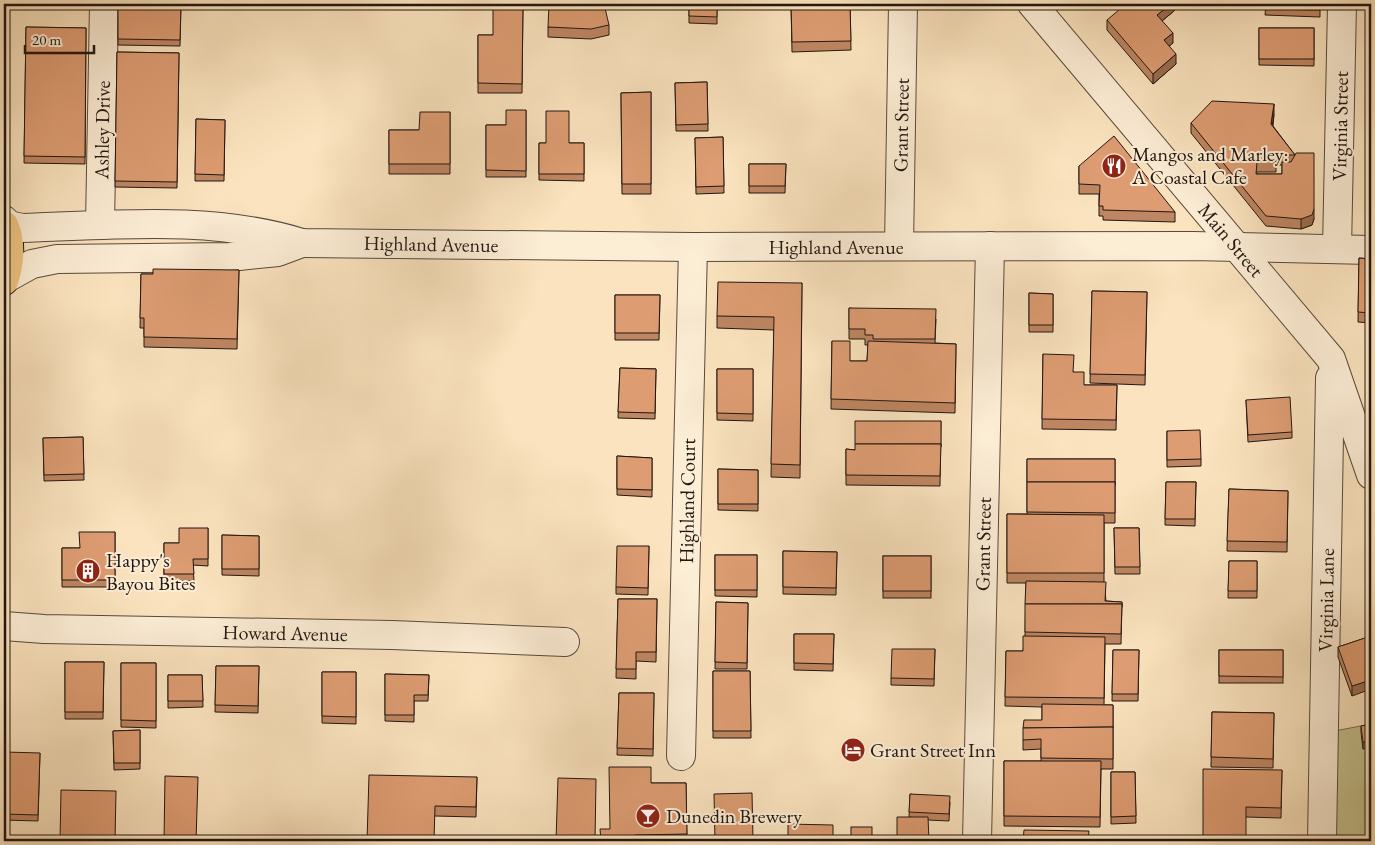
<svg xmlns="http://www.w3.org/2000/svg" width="1375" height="845" font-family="'EB Garamond',serif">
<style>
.green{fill:#c4c28e;stroke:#736c50}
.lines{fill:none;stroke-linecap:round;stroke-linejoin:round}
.minor-casing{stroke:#58493c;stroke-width:30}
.major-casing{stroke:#221611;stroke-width:30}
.minor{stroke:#fcedd5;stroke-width:28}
.major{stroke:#edc27f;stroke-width:28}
.wall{fill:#be8662;stroke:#221611;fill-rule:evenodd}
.shaded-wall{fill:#9b6d50;stroke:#221611}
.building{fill:#dd9c72;stroke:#221611;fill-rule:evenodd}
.labels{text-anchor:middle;stroke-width:4;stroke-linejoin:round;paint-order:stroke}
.street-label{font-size:20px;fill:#221611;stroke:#fcedd5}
.poi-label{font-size:20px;fill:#221611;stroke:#fcedd5;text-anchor:start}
</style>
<rect width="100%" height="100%" fill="#fae3be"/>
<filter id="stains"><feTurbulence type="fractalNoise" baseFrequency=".004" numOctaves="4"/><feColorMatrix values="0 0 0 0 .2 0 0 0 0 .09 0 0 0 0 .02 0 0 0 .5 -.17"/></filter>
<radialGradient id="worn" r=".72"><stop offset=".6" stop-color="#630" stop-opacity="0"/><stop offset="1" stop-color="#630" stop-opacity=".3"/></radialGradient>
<path class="green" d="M1371,724V841H1322L1324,733Z"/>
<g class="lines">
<defs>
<g id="minor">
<path d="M1032,4L1331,359L1371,475"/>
<path d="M4,220L9,225L22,228C115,225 212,215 302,243L693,247L1193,246L1371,250"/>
<path d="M100,225L104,4"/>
<path d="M899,246L903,4"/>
<path d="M1337,249L1342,4"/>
<path d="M5,279L32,264L57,259L230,257L278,252L302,243"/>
<path d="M4,626L44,629L392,635L565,642"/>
<path d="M681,756L693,247"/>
<path d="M977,841L990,246"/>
<path d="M1322,841L1330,378"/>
</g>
<path id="major" d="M4,225C12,241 10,265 4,281"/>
</defs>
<use href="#minor" class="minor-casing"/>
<use href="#major" class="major-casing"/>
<use href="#minor" class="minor"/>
<use href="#major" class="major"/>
</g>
<g class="wall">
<path d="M118,4H181L180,46L118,45Z"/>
<path d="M523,4L522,93H478V35H493Z"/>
<path d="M689,4H717V24L689,23Z"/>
<path d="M791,4H850L851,50L792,52Z"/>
<path d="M1174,4V11L1162,21L1173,43L1169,46L1176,64L1153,84L1107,30V20Z"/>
<path d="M1266,4H1320V17L1265,15Z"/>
<path d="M609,25V35L591,39L548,37V27Z"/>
<path d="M26,27L86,28L85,164L24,163Z"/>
<path d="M1259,28H1314V66L1259,65Z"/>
<path d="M117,52L179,53L177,188L115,187Z"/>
<path d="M707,82L708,131H676L675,83Z"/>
<path d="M651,92V194H622L621,93Z"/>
<path d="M526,110V177H486V125H506Z"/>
<path d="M450,112V174H389V130H419Z"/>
<path d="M1274,114L1273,126L1295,155L1314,219L1312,225L1301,229L1266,226L1191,133V123ZM1276,165H1282V174H1257V172H1276Z"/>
<path d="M196,119L225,120L224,181H195Z"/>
<path d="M723,137L724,193L696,194L695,138Z"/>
<path d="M539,143H584V181L539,180Z"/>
<path d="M749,164H786L785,193H749Z"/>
<path d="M1079,166L1175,212V222L1103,220V216H1099V194H1079Z"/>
<path d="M1359,258L1371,259V323L1358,322Z"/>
<path d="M239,270L237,349L144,347V328H140L141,274H153Z"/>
<path d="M802,283L800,478L771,477L774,330L717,328V316Z"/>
<path d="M1092,291L1147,292L1145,385L1090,383Z"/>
<path d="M1029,293L1053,294V332H1029Z"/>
<path d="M615,295H660L659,340H615Z"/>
<path d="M849,308L936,319L935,343L956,344L955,413L831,409L832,341L850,361H867L868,345H865V339H849Z"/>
<path d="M1043,354L1074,372L1084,385H1117L1116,430L1042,429Z"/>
<path d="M620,368L656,369L655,419L618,418Z"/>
<path d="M717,369H753V421L717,420Z"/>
<path d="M1246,400L1292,432V438L1248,442Z"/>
<path d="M941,421L940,486L846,485V449L855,450Z"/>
<path d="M1167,431L1201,459V466L1167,467Z"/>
<path d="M83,437L84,480L44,481L43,438Z"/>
<path d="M617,456L652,458V497L617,495Z"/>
<path d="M1027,459H1115V523H1104V582L1106,601L1122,602L1121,644H1105L1104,705H1113V769H1101L1100,827L1004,826V761H1041V749L1023,750V740L1042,720V707L1005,706L1006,651H1023L1025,636L1026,583H1007V514H1027Z"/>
<path d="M718,469L758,470V511L718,510Z"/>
<path d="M1166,482H1196L1195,526L1165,525Z"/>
<path d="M1229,489L1288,491L1287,552L1227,551Z"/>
<path d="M208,528V566L193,565L194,581H164V543H179Z"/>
<path d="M1114,528H1139L1140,574H1115Z"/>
<path d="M115,532V587H62V548H80Z"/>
<path d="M222,535L259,536V576L222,575Z"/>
<path d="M649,546L648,595L616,594V587Z"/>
<path d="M783,551L837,552L836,595L783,594Z"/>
<path d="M715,555H757V597L715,596Z"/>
<rect x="883" y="556" width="48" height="42"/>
<path d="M1229,561H1257V598H1228Z"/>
<path d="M618,599H657L656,662L636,661V679L616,678Z"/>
<path d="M716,602L748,603L747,669H715Z"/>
<path d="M794,634H834L833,671L794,670Z"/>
<path d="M1371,636L1352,696L1338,657V647Z"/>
<path d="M935,649L934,686L891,685V678Z"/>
<path d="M1113,650H1139L1138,701H1112Z"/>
<rect x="1219" y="650" width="64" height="33"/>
<path d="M65,662H104L103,719H65Z"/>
<path d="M121,663H156V728L121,727Z"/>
<path d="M216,666H259L258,713L215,712Z"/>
<path d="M713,671H750L751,738H713Z"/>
<path d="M322,672H356V724L322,723Z"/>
<path d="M385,674L429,675L428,701H414V722L385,721Z"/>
<path d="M168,675H202L203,707L168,708Z"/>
<path d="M619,693H654L653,756L617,755Z"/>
<path d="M1212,712L1274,713L1273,768L1211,767Z"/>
<path d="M1371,724V755L1366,748L1363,749L1361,732V726Z"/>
<path d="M140,730V769L114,770L113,731Z"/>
<path d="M40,753L38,821L4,820V785Z"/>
<path d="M1282,770L1281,818L1246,817L1203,841Z"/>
<path d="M1111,772H1135L1136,823L1111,824Z"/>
<path d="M477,777L476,817L435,816L367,841Z"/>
<path d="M651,783H686L687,841H601Z"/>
<path d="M910,794L950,802L949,821L928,820L909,817Z"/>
</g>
<g class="shaded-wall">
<path d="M1171,4H1174V11L1157,25V15Z"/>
<path d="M1173,33V43L1164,50V40Z"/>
<path d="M1176,54V64L1153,84V74Z"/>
<path d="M1274,104V114L1271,134V124Z"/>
<path d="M1314,209V219L1312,225L1301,229V219Z"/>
<path d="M1371,680V689L1352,696V686Z"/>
<path d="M1363,742H1366V748L1363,749Z"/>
</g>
<g class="building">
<path d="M118,4H181L180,40L118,39Z"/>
<path d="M493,4H523L522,84L478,83V35H493Z"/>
<path d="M549,4H604L609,25L591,29L548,27Z"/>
<path d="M689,4H717V17L689,16Z"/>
<path d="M791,4H850L851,41L792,42Z"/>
<path d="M1126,4H1171L1157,15L1173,33L1164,40L1176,54L1153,74L1107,20Z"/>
<path d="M1266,4H1320V10L1265,9Z"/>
<path d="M26,27L86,28L85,157L24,156Z"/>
<rect x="1259" y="28" width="55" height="31"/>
<path d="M117,52L179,53L177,182L115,181Z"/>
<path d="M707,82L708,124L676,125L675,83Z"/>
<path d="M651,92V184H622L621,93Z"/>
<path d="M1212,101L1274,104L1271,124L1295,155L1296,153H1314V209L1312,215L1301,219L1266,216L1191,123ZM1276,155H1295L1291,162H1282V174H1256L1257,162H1276Z"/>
<path d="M506,110H526V171L486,170V125H506Z"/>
<path d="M546,111H569V143H584V174H539V143H546Z"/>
<path d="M420,112H450V164H389V130H419Z"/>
<path d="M196,119L225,120L224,175L195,174Z"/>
<path d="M1114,136L1175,212L1103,210V206H1099L1100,185L1079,184V166Z"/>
<path d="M723,137L724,186L696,187L695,138Z"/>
<path d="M749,164H786L785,186H749Z"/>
<path d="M1359,258L1371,259V313L1358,312Z"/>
<path d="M153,269L239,270L237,339L144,337V318H140L141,274H153Z"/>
<path d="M718,282L802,283L800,465L771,464L774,317L717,316Z"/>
<path d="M1092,291L1147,292L1145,375L1090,374Z"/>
<path d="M1029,293L1053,294V325H1029Z"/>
<path d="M615,295H660L659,333H615Z"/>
<path d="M849,308L936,309L935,339H873V335H865V329H849Z"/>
<path d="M832,341H850V361H867L868,341L956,344L955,403L831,399Z"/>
<path d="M1043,354L1074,355L1073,372H1084V385H1117L1116,420L1042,419Z"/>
<path d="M620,368L656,369L655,413L618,412Z"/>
<path d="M717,369H753V414L717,413Z"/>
<path d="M1290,397L1292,432L1248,435L1246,400Z"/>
<path d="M855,421H941V447V444H855Z"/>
<path d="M1200,430L1201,459L1167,460V431Z"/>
<path d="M83,437L84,474L44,475L43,438Z"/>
<path d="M855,444H941L940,476L846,475V449L855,450Z"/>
<path d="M617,456L652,458V490L617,489Z"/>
<path d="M1027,459H1115V485V482H1027Z"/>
<path d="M718,469L758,470V504H718Z"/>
<path d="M1027,482H1115V513L1027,512Z"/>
<path d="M1166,482H1196L1195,519H1165Z"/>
<path d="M1229,489L1288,491L1287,542L1227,541Z"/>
<path d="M1007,514L1104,515V573H1007Z"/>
<path d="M179,528H208V559H193L194,574H164V543H179Z"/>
<path d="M1114,528H1139L1140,567H1115Z"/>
<path d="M79,532H115V580H62V548H80Z"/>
<path d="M222,535L259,536V569H222Z"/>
<path d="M617,546H649L648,588L616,587Z"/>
<path d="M783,551L837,552L836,588L783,587Z"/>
<rect x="715" y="555" width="42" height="35"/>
<rect x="883" y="556" width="48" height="35"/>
<path d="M1229,561H1257V591H1228Z"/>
<path d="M1026,581L1106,582L1105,601L1122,602V607V604H1025Z"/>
<path d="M618,599H657L656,652H636V669H616Z"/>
<path d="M716,602L748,603L747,663L715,662Z"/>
<path d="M1025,604H1122L1121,634L1025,632Z"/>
<path d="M794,634H834L833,664L794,663Z"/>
<path d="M1023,636L1105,637L1104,698L1005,697L1006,651H1023Z"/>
<path d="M1371,636V680L1352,686L1338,647Z"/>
<path d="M892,649H935L934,679L891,678Z"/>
<path d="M1113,650H1139L1138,694H1112Z"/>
<path d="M1219,650H1283V677L1219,676Z"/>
<path d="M65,662H104L103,712H65Z"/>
<path d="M121,663H156V721L121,720Z"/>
<path d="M216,666H259L258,706L215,705Z"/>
<path d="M713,671H750L751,731H713Z"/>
<path d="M322,672H356V717L322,716Z"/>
<path d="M385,674L429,675L428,695H414V715H385Z"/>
<path d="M168,675H202L203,701H168Z"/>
<path d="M619,693H654L653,749L617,748Z"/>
<path d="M1042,704L1113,705V728V727L1023,728L1024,720H1042Z"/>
<path d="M1212,712L1274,713L1273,759L1211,757Z"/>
<path d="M1371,724V748L1366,742H1363L1361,726Z"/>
<path d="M1113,727V759L1041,758V739L1023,740V728Z"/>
<path d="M140,730V763H114L113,731Z"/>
<path d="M5,752L40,753L38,815L4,814Z"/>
<path d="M1004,761H1101L1100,817L1004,816Z"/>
<path d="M609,767H651V783H686L687,834L635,835V841H601L600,829H610Z"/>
<path d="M1203,769L1282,770L1281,808L1246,807V841H1203Z"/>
<path d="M1111,772H1135L1136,816L1111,817Z"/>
<path d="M369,775L477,777L476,807L435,806L434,841H367Z"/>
<path d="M165,776L198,777L196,841H164Z"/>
<path d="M558,778L596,779L595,841H556Z"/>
<path d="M61,790L116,791L115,841H60Z"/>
<path d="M752,793L753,841H715L714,794Z"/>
<path d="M910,794L950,796L949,814L909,812Z"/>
<path d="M897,817H928L929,841H897Z"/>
<path d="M788,824L833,825V841H788Z"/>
<rect x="851" y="827" width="21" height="14"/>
<path d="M1024,830L1089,831L1088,841H1023Z"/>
<rect x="1111" y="837" width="24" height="4"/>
<path d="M516,840L553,841H516Z"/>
</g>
<defs>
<symbol id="restaurant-disc" viewBox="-11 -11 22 22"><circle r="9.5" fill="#8f2418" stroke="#fcedd5"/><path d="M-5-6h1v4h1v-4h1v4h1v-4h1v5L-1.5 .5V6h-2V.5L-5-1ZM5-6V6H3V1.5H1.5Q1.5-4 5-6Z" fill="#fff"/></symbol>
<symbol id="building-disc" viewBox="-11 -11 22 22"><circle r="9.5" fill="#8f2418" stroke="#fcedd5"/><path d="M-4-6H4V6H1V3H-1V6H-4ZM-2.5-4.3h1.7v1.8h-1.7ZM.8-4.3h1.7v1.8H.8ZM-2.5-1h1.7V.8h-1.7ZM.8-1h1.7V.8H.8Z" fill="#fff"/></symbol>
<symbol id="hotel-disc" viewBox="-11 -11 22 22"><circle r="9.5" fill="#8f2418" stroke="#fcedd5"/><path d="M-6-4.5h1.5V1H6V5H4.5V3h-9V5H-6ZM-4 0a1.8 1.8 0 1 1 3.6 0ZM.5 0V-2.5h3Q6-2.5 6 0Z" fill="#fff"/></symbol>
<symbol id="bar-disc" viewBox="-11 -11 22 22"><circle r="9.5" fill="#8f2418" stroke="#fcedd5"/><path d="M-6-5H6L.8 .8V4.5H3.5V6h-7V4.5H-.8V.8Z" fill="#fff"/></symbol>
</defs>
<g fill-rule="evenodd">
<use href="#restaurant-disc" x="1100" y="152" width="28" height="28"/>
<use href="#building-disc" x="74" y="557" width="28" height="28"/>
<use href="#hotel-disc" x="839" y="736" width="28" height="28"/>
<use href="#bar-disc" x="634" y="802" width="28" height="28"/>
</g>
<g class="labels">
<g class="street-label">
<text transform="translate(901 125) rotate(-89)" y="7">Grant Street</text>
<text transform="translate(1340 126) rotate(-89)" y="7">Virginia Street</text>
<text transform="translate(102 130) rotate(-89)" y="7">Ashley Drive</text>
<text transform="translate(1231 240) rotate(50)" y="7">Main Street</text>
<text transform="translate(431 244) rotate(1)" y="7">Highland Avenue</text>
<text x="836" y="254">Highland Avenue</text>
<text transform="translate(687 501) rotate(-89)" y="7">Highland Court</text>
<text transform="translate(983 544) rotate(-89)" y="7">Grant Street</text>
<text transform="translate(1326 600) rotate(-89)" y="7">Virginia Lane</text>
<text transform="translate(285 633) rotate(1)" y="7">Howard Avenue</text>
</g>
<g class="poi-label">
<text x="1132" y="161">Mangos and Marley:<tspan x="1132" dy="23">A Coastal Cafe</tspan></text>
<text x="106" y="567">Happy's<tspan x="106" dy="23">Bayou Bites</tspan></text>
<text x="870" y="757">Grant Street Inn</text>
<text x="666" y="823">Dunedin Brewery</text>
</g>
</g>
<rect width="1375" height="845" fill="none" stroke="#fae3be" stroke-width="20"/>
<rect x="5" y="5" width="1365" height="835" fill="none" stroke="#221611" stroke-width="2.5"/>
<rect x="10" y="10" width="1355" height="825" fill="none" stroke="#221611"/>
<path d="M25 45v8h69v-8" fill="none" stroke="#221611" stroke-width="2.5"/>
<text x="32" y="45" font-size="15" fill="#221611" stroke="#fcedd5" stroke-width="4" paint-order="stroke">20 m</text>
<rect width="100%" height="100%" filter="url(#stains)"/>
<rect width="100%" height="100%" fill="url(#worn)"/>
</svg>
